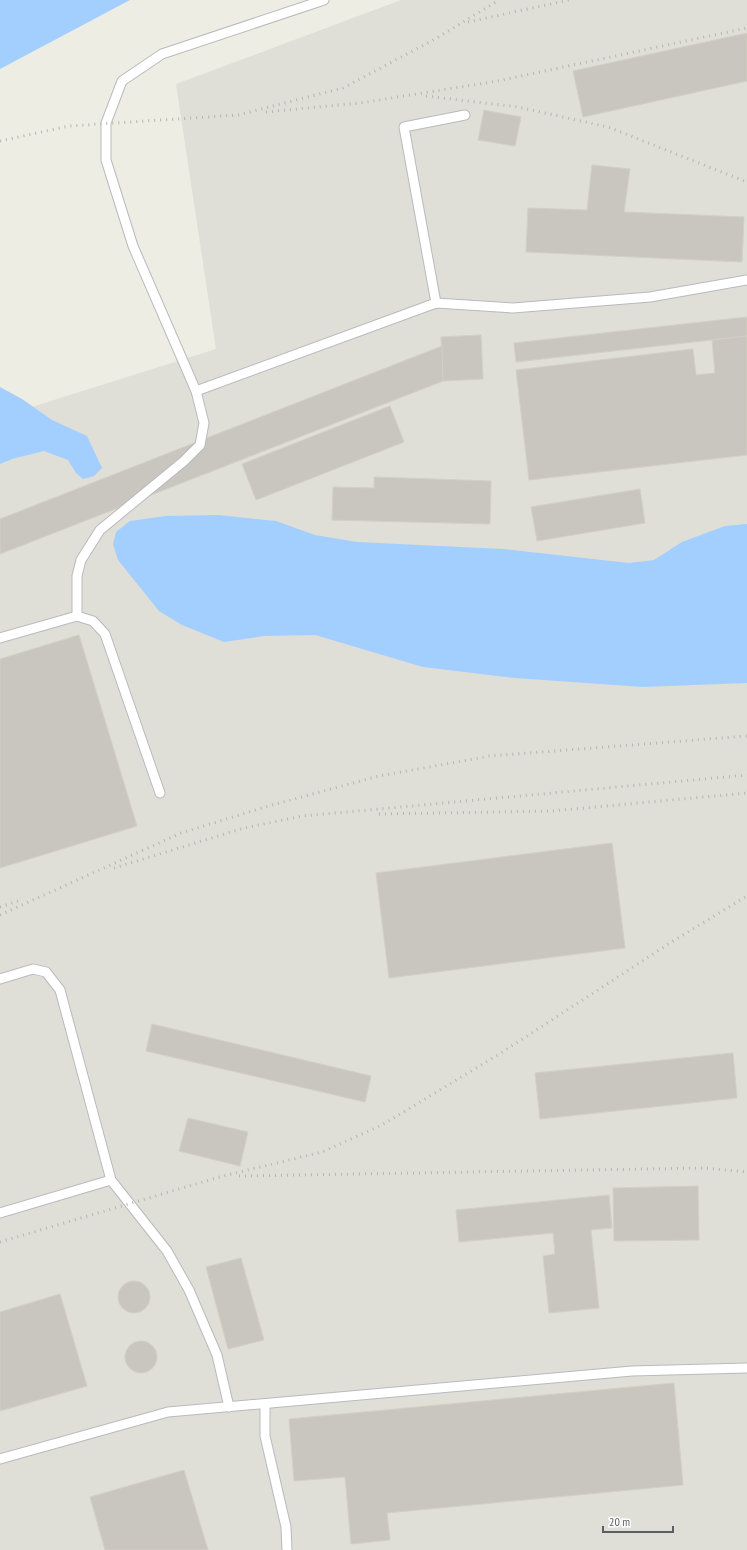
<svg xmlns="http://www.w3.org/2000/svg" width="747" height="1550" font-family="'PT Sans Narrow',sans-serif">
<style>
.industrial{fill:#dfded7}
.water{fill:#a2cfff}
.building{fill:#c9c6c0;stroke:#d3cfc1}
.lines{fill:none;stroke-linecap:round;stroke-linejoin:round}
.service-casing{stroke:#b8babf;stroke-width:11}
.service{stroke:#fff;stroke-width:9}
.rail{stroke:#b4b5b5;stroke-width:3;stroke-dasharray:1 5;stroke-linecap:butt}
</style>
<rect width="100%" height="100%" fill="#eeede3"/>
<path class="industrial" d="M401,0H747V1550H0V417L216,349L176,84Z"/>
<g class="water">
<path d="M0,0H130L0,69Z"/>
<path d="M0,387L22,399L52,420L87,436L102,468L94,476L83,479L76,473L68,460L44,451L12,459L0,464Z"/>
<path d="M219,515L276,521L315,535L357,542L503,549L629,563L654,560L682,542L725,526L747,524V683L643,687L515,678L423,667L315,635L264,636L224,642L182,625L159,611L118,560L113,544L116,532L130,521L166,516Z"/>
</g>
<g class="building">
<path d="M747,33V81L583,117L573,71Z"/>
<path d="M484,110L521,117L515,146L478,140Z"/>
<path d="M592,165L630,169L624,212L744,217L742,262L526,252L528,208L587,210Z"/>
<path d="M747,317V336L516,362L514,343Z"/>
<path d="M481,335L483,379L443,381L441,337Z"/>
<path d="M747,336V455L529,480L516,370L693,349L696,375L715,373L712,340Z"/>
<path d="M442,346L443,381L0,554V519Z"/>
<path d="M390,406L404,442L256,500L242,464Z"/>
<path d="M374,477L491,481L490,524L332,520L333,487L374,488Z"/>
<path d="M640,489L645,523L537,541L531,507Z"/>
<path d="M79,635L137,826L0,868V659Z"/>
<path d="M612,843L625,948L389,978L376,873Z"/>
<path d="M152,1024L371,1076L365,1102L146,1051Z"/>
<path d="M733,1053L737,1098L540,1119L535,1073Z"/>
<path d="M188,1118L248,1132L240,1166L179,1151Z"/>
<path d="M698,1186L699,1240L614,1241L613,1188Z"/>
<path d="M609,1195L612,1228L591,1230L599,1308L549,1313L543,1256L555,1254L553,1233L459,1242L456,1210Z"/>
<path d="M241,1258L264,1340L228,1349L206,1267Z"/>
<circle cx="134" cy="1297" r="16"/>
<path d="M60,1294L87,1386L0,1411V1312Z"/>
<circle cx="141" cy="1357" r="16"/>
<path d="M674,1383L683,1485L387,1513L390,1540L351,1544L345,1477L294,1481L289,1419Z"/>
<path d="M184,1470L208,1550H105L90,1497Z"/>
</g>
<g class="lines">
<defs>
<g id="service">
<path d="M436,303L404,127L465,115"/>
<path d="M196,391L436,303L513,308L650,297L747,280"/>
<path d="M77,616V576L81,560L100,530L184,461L200,445L204,423L196,391L133,246L106,160V123L122,81L162,54L324,0"/>
<path d="M0,638L77,616L93,621L105,634L160,793"/>
<path d="M0,979L33,969L46,972L60,990L111,1180L167,1251L189,1290L217,1355L229,1407"/>
<path d="M0,1213L111,1180"/>
<path d="M265,1404V1436L286,1527L287,1550"/>
<path d="M0,1459L168,1412L632,1371L747,1368"/>
</g>
</defs>
<use href="#service" class="service-casing"/>
<use href="#service" class="service"/>
<g class="rail">
<path d="M468,22L569,0"/>
<path d="M426,96L518,107L608,127L747,182"/>
<path d="M266,112L360,103L498,81L747,28"/>
<path d="M0,141L69,126L238,115L343,88L437,38L499,0"/>
<path d="M379,814L552,811L747,793"/>
<path d="M114,868L244,828L303,816L747,775"/>
<path d="M0,907L18,901"/>
<path d="M0,915L181,833L265,807L379,776L490,756L747,736"/>
<path d="M239,1176L704,1168L747,1172"/>
<path d="M0,1242L223,1176L322,1152L382,1125L501,1053L670,943L747,896"/>
</g>
</g>
<path d="M603 1526v6h70v-6" fill="none" stroke="#5b5e64" stroke-width="2"/>
<text x="609" y="1526" font-size="12" fill="#5b5e64" stroke="#ffffff" stroke-width="3" paint-order="stroke">20 m</text>
</svg>
